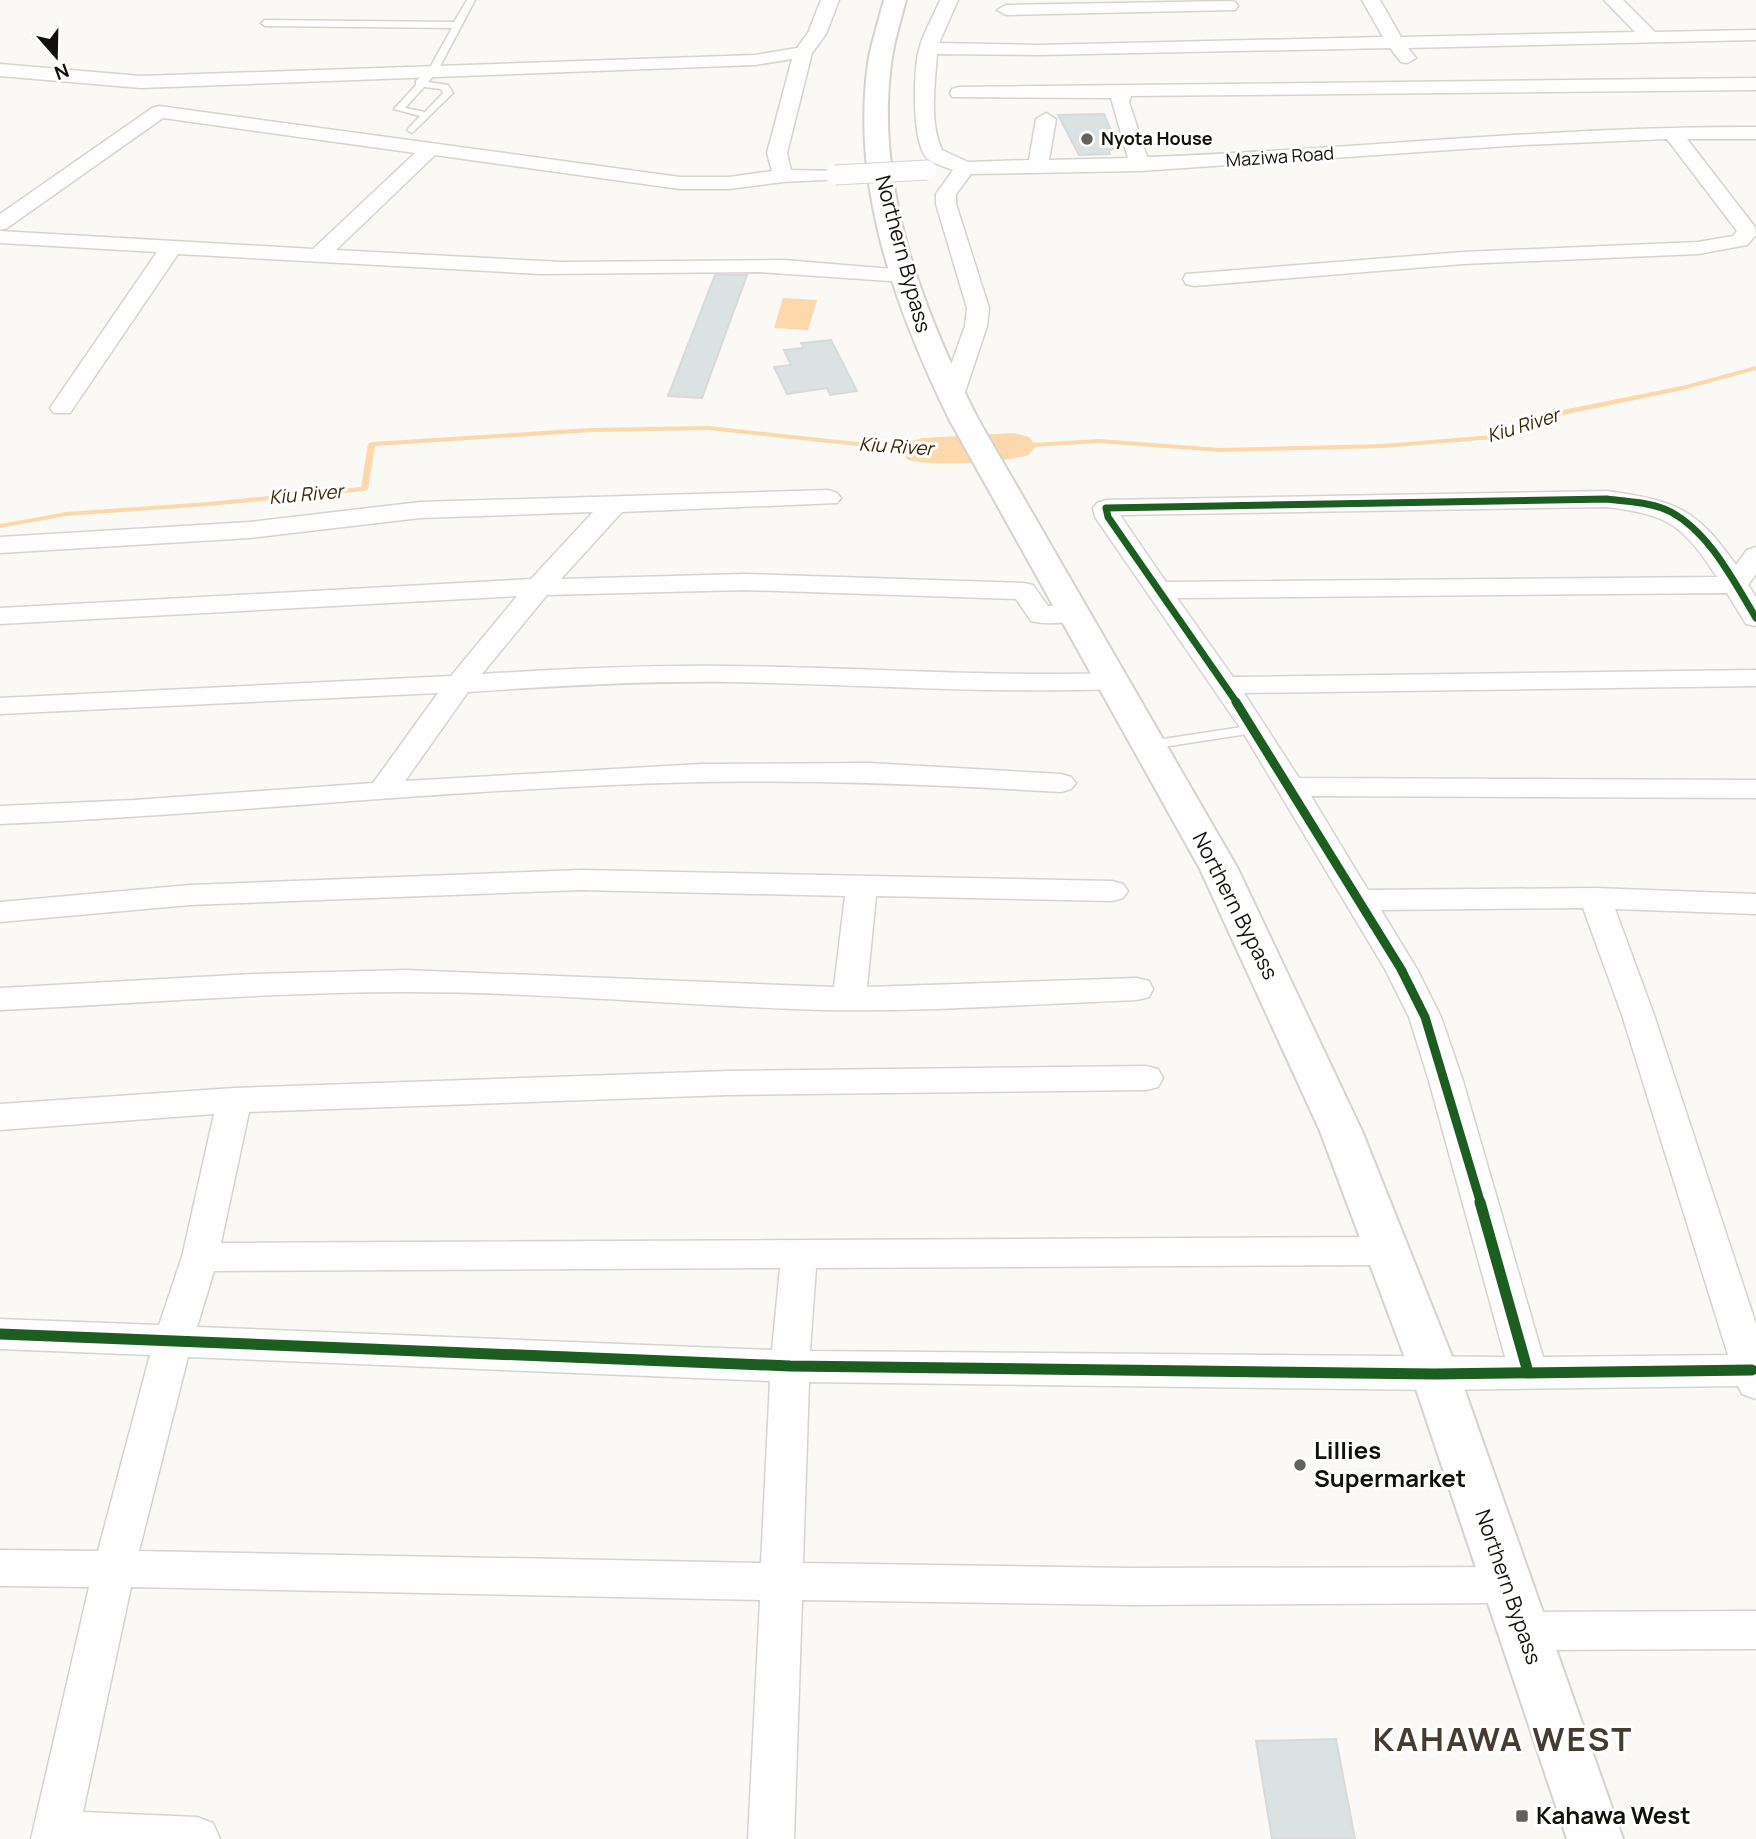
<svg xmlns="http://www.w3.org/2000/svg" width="1756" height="1839" font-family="Manrope,sans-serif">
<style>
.water{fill:#fcd8aa}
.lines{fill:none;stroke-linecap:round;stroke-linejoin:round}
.stream{fill:#fcd8aa;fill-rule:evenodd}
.river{fill:#fcd8aa;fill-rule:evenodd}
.building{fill:#dbe2e3;stroke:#d7dad9;stroke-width:2}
.service-casing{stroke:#d6d3cf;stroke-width:3}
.minor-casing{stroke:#d6d3cf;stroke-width:3}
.primary-casing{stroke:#d6d3cf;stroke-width:4}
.service{fill:#fefefe;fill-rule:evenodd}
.minor{fill:#fefefe;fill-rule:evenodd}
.primary{fill:#fefefe;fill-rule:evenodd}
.minor-bridge-casing{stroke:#d6d3cf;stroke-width:21;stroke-linecap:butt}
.minor-bridge{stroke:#fefefe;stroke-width:19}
.cycleway-far2-casing{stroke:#fff;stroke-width:10}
.cycleway-far1-casing{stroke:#fff;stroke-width:13}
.cycleway-casing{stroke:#fff;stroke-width:16}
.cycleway-far2{stroke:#1b5e20;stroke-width:7}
.cycleway-far1{stroke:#1b5e20;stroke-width:9}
.cycleway{stroke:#1b5e20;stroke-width:11}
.poi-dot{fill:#64615d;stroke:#fff;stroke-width:2.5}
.labels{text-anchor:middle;stroke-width:6;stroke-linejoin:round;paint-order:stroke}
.far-poi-label{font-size:18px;font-weight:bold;fill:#130f0a;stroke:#fff;text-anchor:start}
.far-street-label{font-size:18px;fill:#130f0a;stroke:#fff}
.far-water-label{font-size:19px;font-style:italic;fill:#3c2400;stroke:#fff}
.street-label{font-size:21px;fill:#130f0a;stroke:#fff}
.near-poi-label{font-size:24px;font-weight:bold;fill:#130f0a;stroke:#fff;text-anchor:start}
.near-district-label{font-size:33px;font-weight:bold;letter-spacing:2px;fill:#453b2f;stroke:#fff}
</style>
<rect width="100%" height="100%" fill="#fbf9f6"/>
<path class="water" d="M783,298L817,300L808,330L774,328Z"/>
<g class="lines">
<g class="stream">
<path d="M1756,366V370L1683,390L1548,418L1494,439L1383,448L1220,452L1099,443L1014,448L1010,446L1014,444L1099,439L1220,448L1383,444L1493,435L1543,414L1682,386Z"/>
<path d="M709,426L923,449L927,451L923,453L709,430L591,432L375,446L368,489L364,491L208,506L66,516L0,528V524L66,512L208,502L361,487L368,444L372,442L591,428Z"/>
</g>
<path class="river" d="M1014,433L1029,437L1036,446L1029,455C999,463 937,467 908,460L901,451L908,442L923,438Z"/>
</g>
<g class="building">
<path d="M1104,114L1119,149L1108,150L1110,154L1079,155L1058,115Z"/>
<path d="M715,275H747L702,398L668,396Z"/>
<path d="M831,340L857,391L830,395L827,388L787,394L774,367L791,365L784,350L804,348L801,343Z"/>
<path d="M1336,1739L1355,1839H1272L1256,1741Z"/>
</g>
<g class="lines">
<defs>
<g id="service">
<path d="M467,0H475L437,72L428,82L448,85L453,93L412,133L407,130L420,116L394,109L416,85V81L428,71L452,28L265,26L261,23L265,20L454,22ZM424,87L441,89L443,93L425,112L405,108Z"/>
<path d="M1255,725L1260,726L1262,729L1260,732L1150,749L1143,745L1150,741Z"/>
</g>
<g id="minor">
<path d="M821,0H839L826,34L812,53L787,153L791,170L842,171L845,175L842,179L783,182L729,189H680L435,155L336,250L562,262L784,260L904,270L912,271L915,276L912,281L904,282L760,272L540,274L178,254L70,413H54L50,408L157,252L0,243V231L313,249L415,153L163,118L7,228L0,230V214L152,108L159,106L680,177H729L772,171L767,153L792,59L755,65L141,88L0,76V64L141,76L755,55L797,48L808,33Z"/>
<path d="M940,0H958L939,43L1039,45L1383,37L1362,0H1380L1401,37L1635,32L1604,0H1623L1655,32L1756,30V40L1408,48L1416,58L1407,63L1401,62L1390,48L1039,55L937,54C935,84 929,122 942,150L968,162L1029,160L1036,119L1046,113L1056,119L1049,160L1128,158L1111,98L952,97L950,93L952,89L959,87L1756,78V90L1131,96L1129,102L1147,157C1350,150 1553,126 1756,127V139H1687L1755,227L1756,235L1747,245L1698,254L1463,264L1194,286L1186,284L1183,279L1186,274L1463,252L1698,242L1733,236L1737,231L1667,139L1522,145L1140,171L971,174L956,194V204L989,308L987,326L963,398L959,403H943L939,398L965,326L967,308L936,204V194L953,170C945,167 935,164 928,159C911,146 913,65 920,46C925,30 934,15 940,0Z"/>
<path d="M1229,1L1235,2L1238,6L1235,10L1006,15L997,10L1006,5Z"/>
<path d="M828,490L837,493L841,498L837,503L622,512L561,579L745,574L1024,583L1033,585L1048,606L1074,605L1083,607L1087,613L1083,619C1067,623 1047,625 1031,621L1016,599L745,590L547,595L482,674C563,669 644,665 726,666C856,667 984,677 1114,673L1124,675L1128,681L1124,687L1114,689C985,694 856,684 727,682C640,681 554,686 468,692L405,781L702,764L869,763L1061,774L1071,777L1076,783L1071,789L1061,792C941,785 824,780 704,782C469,787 235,814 0,824V806L134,800L373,783L438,693L0,714V698L451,676L517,596L0,624V608L531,579L593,512L420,518L250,538L0,553V537L250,522L420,502Z"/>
<path d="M1607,491C1676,501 1695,507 1736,565L1747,550L1756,547V574L1748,585L1756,597V626L1746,624L1727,593L1177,598L1233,677L1756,670V686L1244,693L1299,778L1756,780V798L1311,796L1368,890L1595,888L1756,894V914L1615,909L1654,1015L1756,1324V1399L1742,1394L1738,1386L1435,1390L809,1382L803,1563L1130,1568L1507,1567L1522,1572L1528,1585L1522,1598L1507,1603L1130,1605L802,1600L794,1839H748L760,1600L131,1587L83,1812L197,1817L213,1823L220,1839H31L89,1587L0,1586V1550L98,1551L150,1355L0,1349V1319L159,1325L182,1257L214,1114L0,1130V1104L234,1088L728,1071L1146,1066L1158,1069L1163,1078L1158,1087L1146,1090L728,1095L249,1112L221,1243L1387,1237L1400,1241L1405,1251L1400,1261L1387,1265L816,1268L810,1351L1505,1357L1429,1081L1409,1017L1385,969L1241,729L1095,517L1093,508L1097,503L1106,500ZM1607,507C1669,515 1682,524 1717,577L1166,582L1120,515ZM1583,908L1622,1015L1728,1355L1543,1357L1463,1081L1441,1017L1417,969L1381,910ZM780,1268L772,1350L197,1327L214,1271ZM188,1357L770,1381L761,1563L139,1551Z"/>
<path d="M581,870L1112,881L1123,884L1128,891L1123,898L1112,901L876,896L867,987L1137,978L1149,981L1153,989L1149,997L1137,1000C1032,1004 927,1012 823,1010C684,1006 545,992 406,992C270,992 135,1004 0,1010V988L253,974L405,970L834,987L845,896L581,890L190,905L0,922V902L190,885Z"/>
<path d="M1756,1611V1649L1523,1650L1508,1645L1502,1631L1508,1617L1523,1612Z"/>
</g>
<path id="primary" d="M884,0H906C901,19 895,38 892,57C873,183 922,309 978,419L1238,869L1362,1131L1459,1374L1623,1839H1567L1411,1374L1320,1131L1200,869L949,419C895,308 849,183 869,57C873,38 879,19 884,0Z"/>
</defs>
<use href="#service" class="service-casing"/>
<use href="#minor" class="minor-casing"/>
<use href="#primary" class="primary-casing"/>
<use href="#service" class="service"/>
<use href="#minor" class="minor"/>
<use href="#primary" class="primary"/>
<defs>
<path id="minor-bridge" d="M835,175L927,170"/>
</defs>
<use href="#minor-bridge" class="minor-bridge-casing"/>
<use href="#minor-bridge" class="minor-bridge"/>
<defs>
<path id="cycleway-far2" d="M1237,703L1108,517L1106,508L1607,499C1628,502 1652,502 1671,512C1710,533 1734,582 1756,618"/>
<path id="cycleway-far1" d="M1236,702L1401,969L1425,1017L1481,1204"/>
<g id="cycleway">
<path d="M1480,1202L1528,1372"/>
<path d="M0,1334L790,1366L1435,1374L1752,1370"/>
</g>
</defs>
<use href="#cycleway-far2" class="cycleway-far2-casing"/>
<use href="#cycleway-far1" class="cycleway-far1-casing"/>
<use href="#cycleway" class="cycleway-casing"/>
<use href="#cycleway-far2" class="cycleway-far2"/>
<use href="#cycleway-far1" class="cycleway-far1"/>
<use href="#cycleway" class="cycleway"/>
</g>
<g class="poi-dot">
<circle cx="1087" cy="139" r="7"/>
<circle cx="1300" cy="1465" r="7"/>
<rect x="1515" y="1809" width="14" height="14" rx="3.5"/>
</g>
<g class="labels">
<g class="far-poi-label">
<text x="1101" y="145">Nyota House</text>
</g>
<g class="far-street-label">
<text transform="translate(1280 157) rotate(-4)" y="6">Maziwa Road</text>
</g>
<g class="far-water-label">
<text transform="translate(1523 425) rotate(-17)" y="7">Kiu River</text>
<text transform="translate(896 446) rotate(4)" y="7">Kiu River</text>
<text transform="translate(306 494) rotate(-5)" y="7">Kiu River</text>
</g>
<g class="street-label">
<text transform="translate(903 254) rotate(75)" y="7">Northern Bypass</text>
<text transform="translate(1235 906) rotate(63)" y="7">Northern Bypass</text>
<text transform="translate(1508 1587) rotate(71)" y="7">Northern Bypass</text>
</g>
<g class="near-poi-label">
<text x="1314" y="1459">Lillies<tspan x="1314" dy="28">Supermarket</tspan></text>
<text x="1536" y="1824">Kahawa West</text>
</g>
<g class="near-district-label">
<text x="1503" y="1751">KAHAWA WEST</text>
</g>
</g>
<g transform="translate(56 56) rotate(160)" stroke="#ffffff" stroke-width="5" paint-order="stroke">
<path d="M0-5L12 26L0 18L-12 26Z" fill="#130f0a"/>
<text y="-10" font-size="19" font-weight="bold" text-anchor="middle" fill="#130f0a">N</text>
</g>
</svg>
